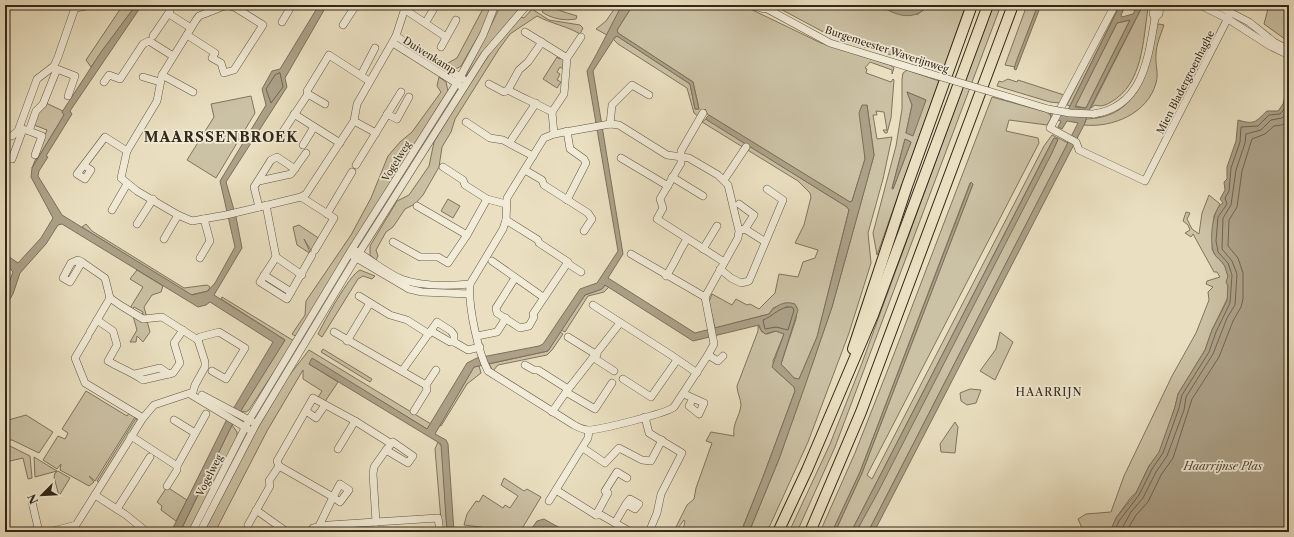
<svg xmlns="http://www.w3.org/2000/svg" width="1294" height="537" font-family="'Libre Caslon Text',serif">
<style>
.green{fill:#cbc1a4;stroke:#80745e;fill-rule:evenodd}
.water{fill:#aca188;stroke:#7c715c;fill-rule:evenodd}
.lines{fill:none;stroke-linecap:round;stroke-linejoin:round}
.shore{stroke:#706450;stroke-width:1}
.minor-casing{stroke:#625643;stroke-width:8}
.highway-casing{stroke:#342819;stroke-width:12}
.minor{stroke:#f1ebd7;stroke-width:7}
.highway{stroke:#eae0c1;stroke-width:10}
.minor-bridge-casing{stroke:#625643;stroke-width:8;stroke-linecap:butt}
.minor-bridge{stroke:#f1ebd7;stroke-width:7}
.labels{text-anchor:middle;stroke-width:3.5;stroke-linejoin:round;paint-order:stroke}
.street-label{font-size:10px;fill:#342819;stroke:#f1ebd7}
.neighbourhood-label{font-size:11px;letter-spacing:1px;fill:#342819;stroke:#f1ebd7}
.water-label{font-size:11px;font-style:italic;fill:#584c3a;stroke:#f1ebd7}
.district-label{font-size:14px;font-weight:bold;letter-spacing:1px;fill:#342819;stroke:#f1ebd7}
</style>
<rect width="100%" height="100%" fill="#eae0c1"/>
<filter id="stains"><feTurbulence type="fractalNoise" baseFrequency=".005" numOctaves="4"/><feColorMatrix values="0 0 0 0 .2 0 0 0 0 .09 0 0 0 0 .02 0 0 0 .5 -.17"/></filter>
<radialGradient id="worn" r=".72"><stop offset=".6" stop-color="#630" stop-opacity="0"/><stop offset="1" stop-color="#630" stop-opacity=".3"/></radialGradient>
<g class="green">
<path d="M123,5H136L91,67L86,60Z"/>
<path d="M485,5H492L484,26L461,66L456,69L449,68L448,63L457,58Z"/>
<path d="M501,5L523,6L488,46L464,79Z"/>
<path d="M543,5H550L561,11L577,16L576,19C565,21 552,19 542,12L545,7Z"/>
<path d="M617,5H622L607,35L596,29L606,21Z"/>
<path d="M633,5H742L821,43L890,65L894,68L892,74V70L870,62L865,68L867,69L866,73L891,82L893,79L894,80L891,118L887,133H885L883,130H887L884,112L876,111L877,115H873L877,139L892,137L883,179L868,233L871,263L849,333L808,442L767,532H749L779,459L832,307L874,155L867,105L864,141L865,159L852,201L850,202L708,115L705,109L699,117L694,113L687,88L618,44L613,39L617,36L690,84L695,109H699L693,82L618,33L617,30Z"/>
<path d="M773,5H918L915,7L917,15L929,5H966L943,70L854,44L829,35Z"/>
<path d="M993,5H1001L835,447L797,532H789L830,444L862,363Z"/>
<path d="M1027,5H1038L1015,67L1005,65Z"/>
<path d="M1117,5H1120L1070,106L1067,105Z"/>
<path d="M1143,5H1147L1148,8C1143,40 1143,84 1111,102C1106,105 1101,107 1095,105L1091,108Z"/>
<path d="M1269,5H1289V42L1264,24Z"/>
<path d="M532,9L549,20L580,25L583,28L580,34C567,26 552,24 537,16L510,34L499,49L455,119L451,132L442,147L439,167L423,195L415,204L405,209L393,227L386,232L376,250L378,256L376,260L370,255V246L397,201L409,195L429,166L434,142L465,90L493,49L521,17L524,18Z"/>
<path d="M1130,20L1086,108L1075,106L1117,23Z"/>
<path d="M1159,24L1164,25C1161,34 1156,45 1156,55C1155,65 1159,73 1156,83C1148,113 1113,128 1084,125L1086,119C1141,118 1148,67 1157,25Z"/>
<path d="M561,56L564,58L563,69L560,67L557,72L560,74L557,80L561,82L557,88L543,79L557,57L559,59Z"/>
<path d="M907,70L939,81L877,255L873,233L896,146L902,109V79L903,73ZM907,92L926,100L906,133L912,105ZM905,139L911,142L893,189L892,188Z"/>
<path d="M439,77L446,82L448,91L297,337L292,334L305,315L306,301L351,235L371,198L388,156L400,142L412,132L441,92L437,86Z"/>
<path d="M1008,79L1017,82L1018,80L1064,95L1060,103L1050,102L997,86L999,81L1002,82Z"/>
<path d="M251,96L255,113L216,178L187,160L214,117L211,104Z"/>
<path d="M992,97L1046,112L1052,116L1047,125L1009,120L1006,131L1038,138L1039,143L867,475L872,479L1044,146L1052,135L1068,143L868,532H856L1058,140L1054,138L1046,153L851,532H835L862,473L973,184L970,183L860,472L832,532H820L855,453L894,354Z"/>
<path d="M46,103L63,111L64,115L32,168L47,130L34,125L40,109Z"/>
<path d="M706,119L847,207L849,210L817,337L799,379L794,378L781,364L796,319L797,307L786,303L773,308L769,314L715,328L709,302L712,294L732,305L736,299L747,305L750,304L759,309L775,293L779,274L798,277L803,262L815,258L818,250L795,243L804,225L811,197L810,193L798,181L702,122Z"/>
<path d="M1209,195L1220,204L1214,216L1212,249L1215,255L1225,265L1228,276V297L1212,330L1205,350L1178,394L1175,407L1160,452L1149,466L1136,493L1131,497L1116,518L1110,532H1098L1099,528H1082L1078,519L1086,514L1111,512L1124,476L1172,376L1196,333L1209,300L1208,292L1213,287L1206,284L1207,281L1220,277L1217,272H1214L1193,234L1191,237L1185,233L1190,230L1188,225L1183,221L1186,212L1190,213L1187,219L1192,229L1199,234L1202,213Z"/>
<path d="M448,199L460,206L453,218L441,211Z"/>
<path d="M86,224L92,231L184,288L207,285L210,287L208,291L190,295L82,227Z"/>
<path d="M299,225L320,239L312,252L304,239L311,254L297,245L293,227Z"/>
<path d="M137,270L163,286L161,292L152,295L144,307L147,318L142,316L143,312L134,307L132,310L130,308L143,287L130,279Z"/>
<path d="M360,270L375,276L372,279L363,276L358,279L322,337L318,334C324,322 349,275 360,270Z"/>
<path d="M605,285L609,287L604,292L588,296L565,332L561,330L585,295L602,289Z"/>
<path d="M222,297L294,341L249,410L246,412L240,411L285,340L221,299Z"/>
<path d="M133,316L147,321L150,332L143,342L137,336L136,342H130L137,330Z"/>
<path d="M758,325L762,332L767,334L776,331L784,334L773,361L774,369L794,387L795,391L763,477L741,532H682L685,522L684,520L676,531L675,529L687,505L694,499L696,488L712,443L706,441L711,432L734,436C732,424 740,416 741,405C741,399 737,393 737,386L758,331Z"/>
<path d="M560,332L563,334L552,350L547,355L498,365L493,371L489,364L548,351Z"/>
<path d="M1000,332L1013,342L995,380L980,371L996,349Z"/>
<path d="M323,349L372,379L370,382L321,352Z"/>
<path d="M309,350L431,424L427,429L383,402L309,364L338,382L324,403L317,399L322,391L303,379V370L267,431L215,532H204L252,438L288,377Z"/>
<path d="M479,366L481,373L467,384L441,426L439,425L474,367Z"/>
<path d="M970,389L981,390L976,403L967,405L961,401L960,393Z"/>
<path d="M86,391L127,416L129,413L135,417L95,481L89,476L94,482L89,486L60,470L61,464L57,469L43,460L58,436L65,439L68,433L62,429Z"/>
<path d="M26,415L53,432L39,453L12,440H7L5,421Z"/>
<path d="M136,418L138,422L100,483L97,481Z"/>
<path d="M955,422L958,427L955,453L941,452L940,444Z"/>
<path d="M232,425L237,432V437L189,532H180Z"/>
<path d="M438,442L442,447L447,532H442L435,449Z"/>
<path d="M8,445L30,456L32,478L28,479L23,458L10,461L5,459Z"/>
<path d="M34,457L57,471L35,477Z"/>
<path d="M58,471L70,478L59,496L54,477L55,473Z"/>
<path d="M504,478L524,491L527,489L541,497L520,532L464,525L467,514L476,501L479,502L483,495L503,508L505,505L510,508L518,496L501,485Z"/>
<path d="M167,487L187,500L176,521L161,510L162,506L157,502Z"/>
</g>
<g class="water">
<path d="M136,5H142L70,111L72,114L46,156L48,157L39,171L38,176L62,215L192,295L208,291L215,283L235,247L220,181L266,105L262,89L272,71L280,69L319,5H327L285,78L287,87L226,182L236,217L242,248L214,295L285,340L232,425L180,532H171L226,421L273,342L210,302L206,305L198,307L62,224L58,225L46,244L20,273L13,294L5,307V293L13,272L5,263V254L18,263L41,238L53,218L31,177L32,168L64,115L62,112L64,109L101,52Z"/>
<path d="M622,5H633L617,30L618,33L693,82L699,109H695L690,84L617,36L615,37L593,71L623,254L608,278L695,333L769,314C775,306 784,300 795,304L798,310L781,364L794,378L799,379L817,337L849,210L847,207L707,120L706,118L709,115L850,202L852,201L865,159L859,113L862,105H867L874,155L859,210L832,307L806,383L779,459L749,532H741L763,477L795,391L794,387L772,367L784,334L776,331L765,334L761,330L759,325L693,341L605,285L602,289L585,295L548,351L474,367L435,434L446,440L448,444L454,532H447L441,444L309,364L312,358L427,429L467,363L477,358L539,346L543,344L580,289L597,283L618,251L587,71C600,49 610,27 622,5Z"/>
<path d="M879,5L912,8L918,5H929C914,22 896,16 879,5Z"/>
<path d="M1038,5H1041L1016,70L1014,69L1016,62Z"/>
<path d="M1120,5H1126L1121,15L1122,17L1133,14L1138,5H1143L1091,106L1084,125L874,532H868L1078,123L1067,121L1062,129L1058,127L1061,121L1051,118L1050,113L1051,112L1066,114ZM1130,20L1086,108L1075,107L1117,23Z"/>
<path d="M1289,81V532H1110L1116,518L1136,493L1149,466L1159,452L1175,407L1178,394L1205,350L1212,330L1227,301L1228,286L1226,282L1228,276C1226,272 1226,268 1224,265C1221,260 1216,258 1214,253C1209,242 1212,208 1223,203L1220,199L1225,190L1224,182L1227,179V167L1236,141L1238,120C1255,125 1255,122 1267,111H1278L1283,104Z"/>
<path d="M907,92L926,100L913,136L906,133L912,105Z"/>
<path d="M1054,138L1058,139L1052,153L877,494L856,532H851Z"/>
<path d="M905,139L911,142L893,189H892Z"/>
<path d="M971,182L973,184L862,473L835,532H832L860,472Z"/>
<path d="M544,519L567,532H554L543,527L538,532H529L537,521Z"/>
</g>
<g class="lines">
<g class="shore">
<path d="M280,73L283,87L271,103L266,89L275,75Z"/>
<path d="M787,307H792L794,310L788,330L776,327L765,329L763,320C773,316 776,310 787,307Z"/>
<path d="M1114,532L1119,521L1139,495L1152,469L1163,453L1179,408L1182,395L1209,352L1216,332L1230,303L1232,275L1228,263L1218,252L1216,241L1218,217L1227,204L1225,198L1229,191L1231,168L1240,142L1241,127L1258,126L1269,115L1280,114L1287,106L1289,95"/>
<path d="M1120,532L1131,512L1143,498L1156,472L1167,456L1184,410L1186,397L1213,354L1227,318L1235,305L1237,274L1232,261L1222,249L1223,218L1231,205L1236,170L1245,143L1246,134L1261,130L1271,120L1282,118L1289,111"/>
<path d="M1126,532L1136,515L1148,502L1161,475L1173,458L1192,399L1219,357L1233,321L1241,307L1243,299V273L1238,258L1228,246L1229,220L1237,207L1242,171L1252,139L1265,134L1274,126L1282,125L1289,121"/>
</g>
<defs>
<g id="minor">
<path d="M227,5L199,16L196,20L162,75L157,101L127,151L121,178L137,191L178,215L192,221L226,215L301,197L306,194L354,121L357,104L396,36L406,5"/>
<path d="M476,5L478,6"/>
<path d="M750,5L764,9"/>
<path d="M760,5L830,43L931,74"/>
<path d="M1115,5L1050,128L1076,142L1079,150L1145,181L1231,12"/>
<path d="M1155,5L1153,14L1155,18"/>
<path d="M1200,5L1228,19L1270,46L1289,55"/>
<path d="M1216,5L1249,22L1274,42L1289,50"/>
<path d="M76,8L91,5"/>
<path d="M404,9L446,37"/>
<path d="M169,14L191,28"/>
<path d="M282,22L292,5"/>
<path d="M426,22L436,5"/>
<path d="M343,25L356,5"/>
<path d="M525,32L567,58"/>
<path d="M187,35L215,53L212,58L221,63L224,73L234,70L263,25L236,8L227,5"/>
<path d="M153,36L170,11"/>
<path d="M396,36L463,79"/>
<path d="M393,43L461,86"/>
<path d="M441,47L456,20"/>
<path d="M162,75L193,92"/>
<path d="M361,75L375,48"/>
<path d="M143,77L160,82"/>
<path d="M104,82L109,75L120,79L143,44L149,41L173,56"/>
<path d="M489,84L504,92L508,90C523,98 537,104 552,112L554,134"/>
<path d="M508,90L519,70L528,62L542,42"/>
<path d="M308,94L325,104"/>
<path d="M1005,96L1048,109"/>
<path d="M552,112L564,94L567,58L581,37"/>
<path d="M703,113L681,151V163L660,199L663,208L657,219L724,262"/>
<path d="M294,114L340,143"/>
<path d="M387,114L397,119L409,97"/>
<path d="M1093,114C1143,107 1148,59 1155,18L1159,14L1160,5"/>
<path d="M354,121L376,133"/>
<path d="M466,122L490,138L503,140L533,156"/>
<path d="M610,124L619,125L667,155L689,158L718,175L728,185L739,231L738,238L705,297L714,344L708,355L674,407C668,413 599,430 589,430C583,430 578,427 574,425L488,371C478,352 468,306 470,284L503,229L506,220L507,198L544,138L554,134Z"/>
<path d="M610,124L612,105L632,85L649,95"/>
<path d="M29,131L42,136L35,155"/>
<path d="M567,131L570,149L584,159L586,163L567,200"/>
<path d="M282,133L308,94L307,91L329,55L369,81"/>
<path d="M5,137L12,136L18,131L37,79L54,66L58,57L76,5"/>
<path d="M512,139L536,103"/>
<path d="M303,145L314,127"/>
<path d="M621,158L668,186"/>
<path d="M12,159L23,129L29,131L36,111L43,104L57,69L75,76L68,96"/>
<path d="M84,165L91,170L85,179L77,174L105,137L127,151"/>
<path d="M356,165L401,92"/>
<path d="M443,167L463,180L465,185L487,199L506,204"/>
<path d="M525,170L542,180L544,185L588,213L592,219L584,231"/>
<path d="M672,177L703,196"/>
<path d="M724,180L746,147"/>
<path d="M259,181L291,174L306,153"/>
<path d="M301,197L334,218L315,250"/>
<path d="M739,204L754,215L745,229"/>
<path d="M266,205L276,257L260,282L287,299L312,255"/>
<path d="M417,206L467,235"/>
<path d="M259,207L254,187L271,160L277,157L295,169"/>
<path d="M112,210L127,184"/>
<path d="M327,214L352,172"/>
<path d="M506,220L538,240L539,243L568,262L533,314L534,317L529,326L520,328L497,313L496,308L515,278"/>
<path d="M137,224L153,199"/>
<path d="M741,230L745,229L764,241"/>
<path d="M164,239L178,215"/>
<path d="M393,242L420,257H438L448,263L467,235L487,199"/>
<path d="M703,249L717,226"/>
<path d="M356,251C371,260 385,272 401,279C422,287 448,286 470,284"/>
<path d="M631,254L705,297"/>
<path d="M353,256L409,289L422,292L469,294"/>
<path d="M276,257L302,275"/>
<path d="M200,258L210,241L204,219"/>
<path d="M492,261L543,297"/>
<path d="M567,263L581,272"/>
<path d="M720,269L731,278L741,283L749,281L783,200L767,189"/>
<path d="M264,275L291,292"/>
<path d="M666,276C675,263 679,251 687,239"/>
<path d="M359,296L390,315L407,320L429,334"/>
<path d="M593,305L671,355L697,373"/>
<path d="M97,320L113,331L117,345L108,361C120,368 131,372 143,380L173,373L180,363L174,343L183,330"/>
<path d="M431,331L450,342H454L468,350L480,347"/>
<path d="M90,332L110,298"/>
<path d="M334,332L426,385"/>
<path d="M88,336L75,358L85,383L143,418"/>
<path d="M477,336L497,332L506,318"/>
<path d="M568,337L597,355"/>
<path d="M198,340L200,337L219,332L245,348L226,379L212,371"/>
<path d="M347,341L370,303"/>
<path d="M708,355L718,361L723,356"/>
<path d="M594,358L614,371"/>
<path d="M525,365L534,370H538L568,389"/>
<path d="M402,371L437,322L451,331L454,335V342"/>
<path d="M135,374L160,368L169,374"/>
<path d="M623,379L651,397L677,360"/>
<path d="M566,392L595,409L612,383"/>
<path d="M190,394L248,429"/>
<path d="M684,394L704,403L699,414L689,406L693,398"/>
<path d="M202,395L253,422"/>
<path d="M306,411L316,418L325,405"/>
<path d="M414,411L427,390L426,385L436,370"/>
<path d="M552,412L566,392L620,323"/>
<path d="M645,417L649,433L682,453L661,494L657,513L649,532"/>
<path d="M174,420L195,433"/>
<path d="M131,436L177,466L206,414"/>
<path d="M393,442L413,456L408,463L386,450Z"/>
<path d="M583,448L605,463L619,448L642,460L651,461L662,440"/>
<path d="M338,449L355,421"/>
<path d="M279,466L333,497L319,526"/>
<path d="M340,484L349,490L340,502L333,497Z"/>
<path d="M167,486L177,470V466"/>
<path d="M556,490L596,515H601L631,532"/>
<path d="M95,495L126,515L147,532"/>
<path d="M549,501L588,438L589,430"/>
<path d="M32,502L39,532"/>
<path d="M117,509L150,457"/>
<path d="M256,510L287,532"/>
<path d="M596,515L608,493L605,491L617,472L627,478"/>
<path d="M376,522L373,474L374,467L386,450"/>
<path d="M615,523L626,504L635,509L639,504L630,499L626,504"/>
<path d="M248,525L270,486L269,481L279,466L277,461L313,398L355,421L390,443"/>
<path d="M49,532L76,525L143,418L154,405L193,392L195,385L205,367V362L198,340L162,317L143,319L120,305L110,298L105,278L82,262L70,282L63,278L71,263L78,260L82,262"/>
<path d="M192,532L249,420L352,249L457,83L483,35L495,5"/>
<path d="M200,532L256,424L359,253L485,54L527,5"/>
<path d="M310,532L313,528L329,525L438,518L440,532"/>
</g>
<g id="highway">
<path d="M853,349L907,186L972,5"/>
<path d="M778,532L807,470L873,315L988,5"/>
<path d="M810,532L861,412L1013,5"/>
</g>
</defs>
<use href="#minor" class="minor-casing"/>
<use href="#highway" class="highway-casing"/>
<use href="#minor" class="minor"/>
<use href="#highway" class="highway"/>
<defs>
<g id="minor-bridge">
<path d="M931,74L1005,96"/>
<path d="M1048,109L1070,113L1093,114"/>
</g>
</defs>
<use href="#minor-bridge" class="minor-bridge-casing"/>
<use href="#minor-bridge" class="minor-bridge"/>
</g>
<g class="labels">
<g class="street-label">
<text transform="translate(887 49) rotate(18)" y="4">Burgemeester Waverijnweg</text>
<text transform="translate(430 55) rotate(32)" y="4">Duivenkamp</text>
<text transform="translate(1185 82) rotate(-63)" y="4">Mien Bladergroenhaghe</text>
<text transform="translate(396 161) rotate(-58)" y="4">Vogelweg</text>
<text transform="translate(209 475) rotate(-63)" y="4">Vogelweg</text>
</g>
<g class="neighbourhood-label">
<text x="1049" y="396">HAARRIJN</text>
</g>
<g class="water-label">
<text x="1223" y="470">Haarrijnse Plas</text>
</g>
<g class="district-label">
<text x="221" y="142">MAARSSENBROEK</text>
</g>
</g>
<rect width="1294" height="537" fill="none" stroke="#eae0c1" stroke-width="20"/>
<rect x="6" y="6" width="1282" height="525" fill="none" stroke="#342819" stroke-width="2"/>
<rect x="10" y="10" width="1274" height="517" fill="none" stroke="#342819"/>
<g transform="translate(42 495) rotate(246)" stroke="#f1ebd7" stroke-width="3" paint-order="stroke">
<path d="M0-3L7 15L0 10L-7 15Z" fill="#342819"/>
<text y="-6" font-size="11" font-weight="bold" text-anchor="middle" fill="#342819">N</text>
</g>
<rect width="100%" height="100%" filter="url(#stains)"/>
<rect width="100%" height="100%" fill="url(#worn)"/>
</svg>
